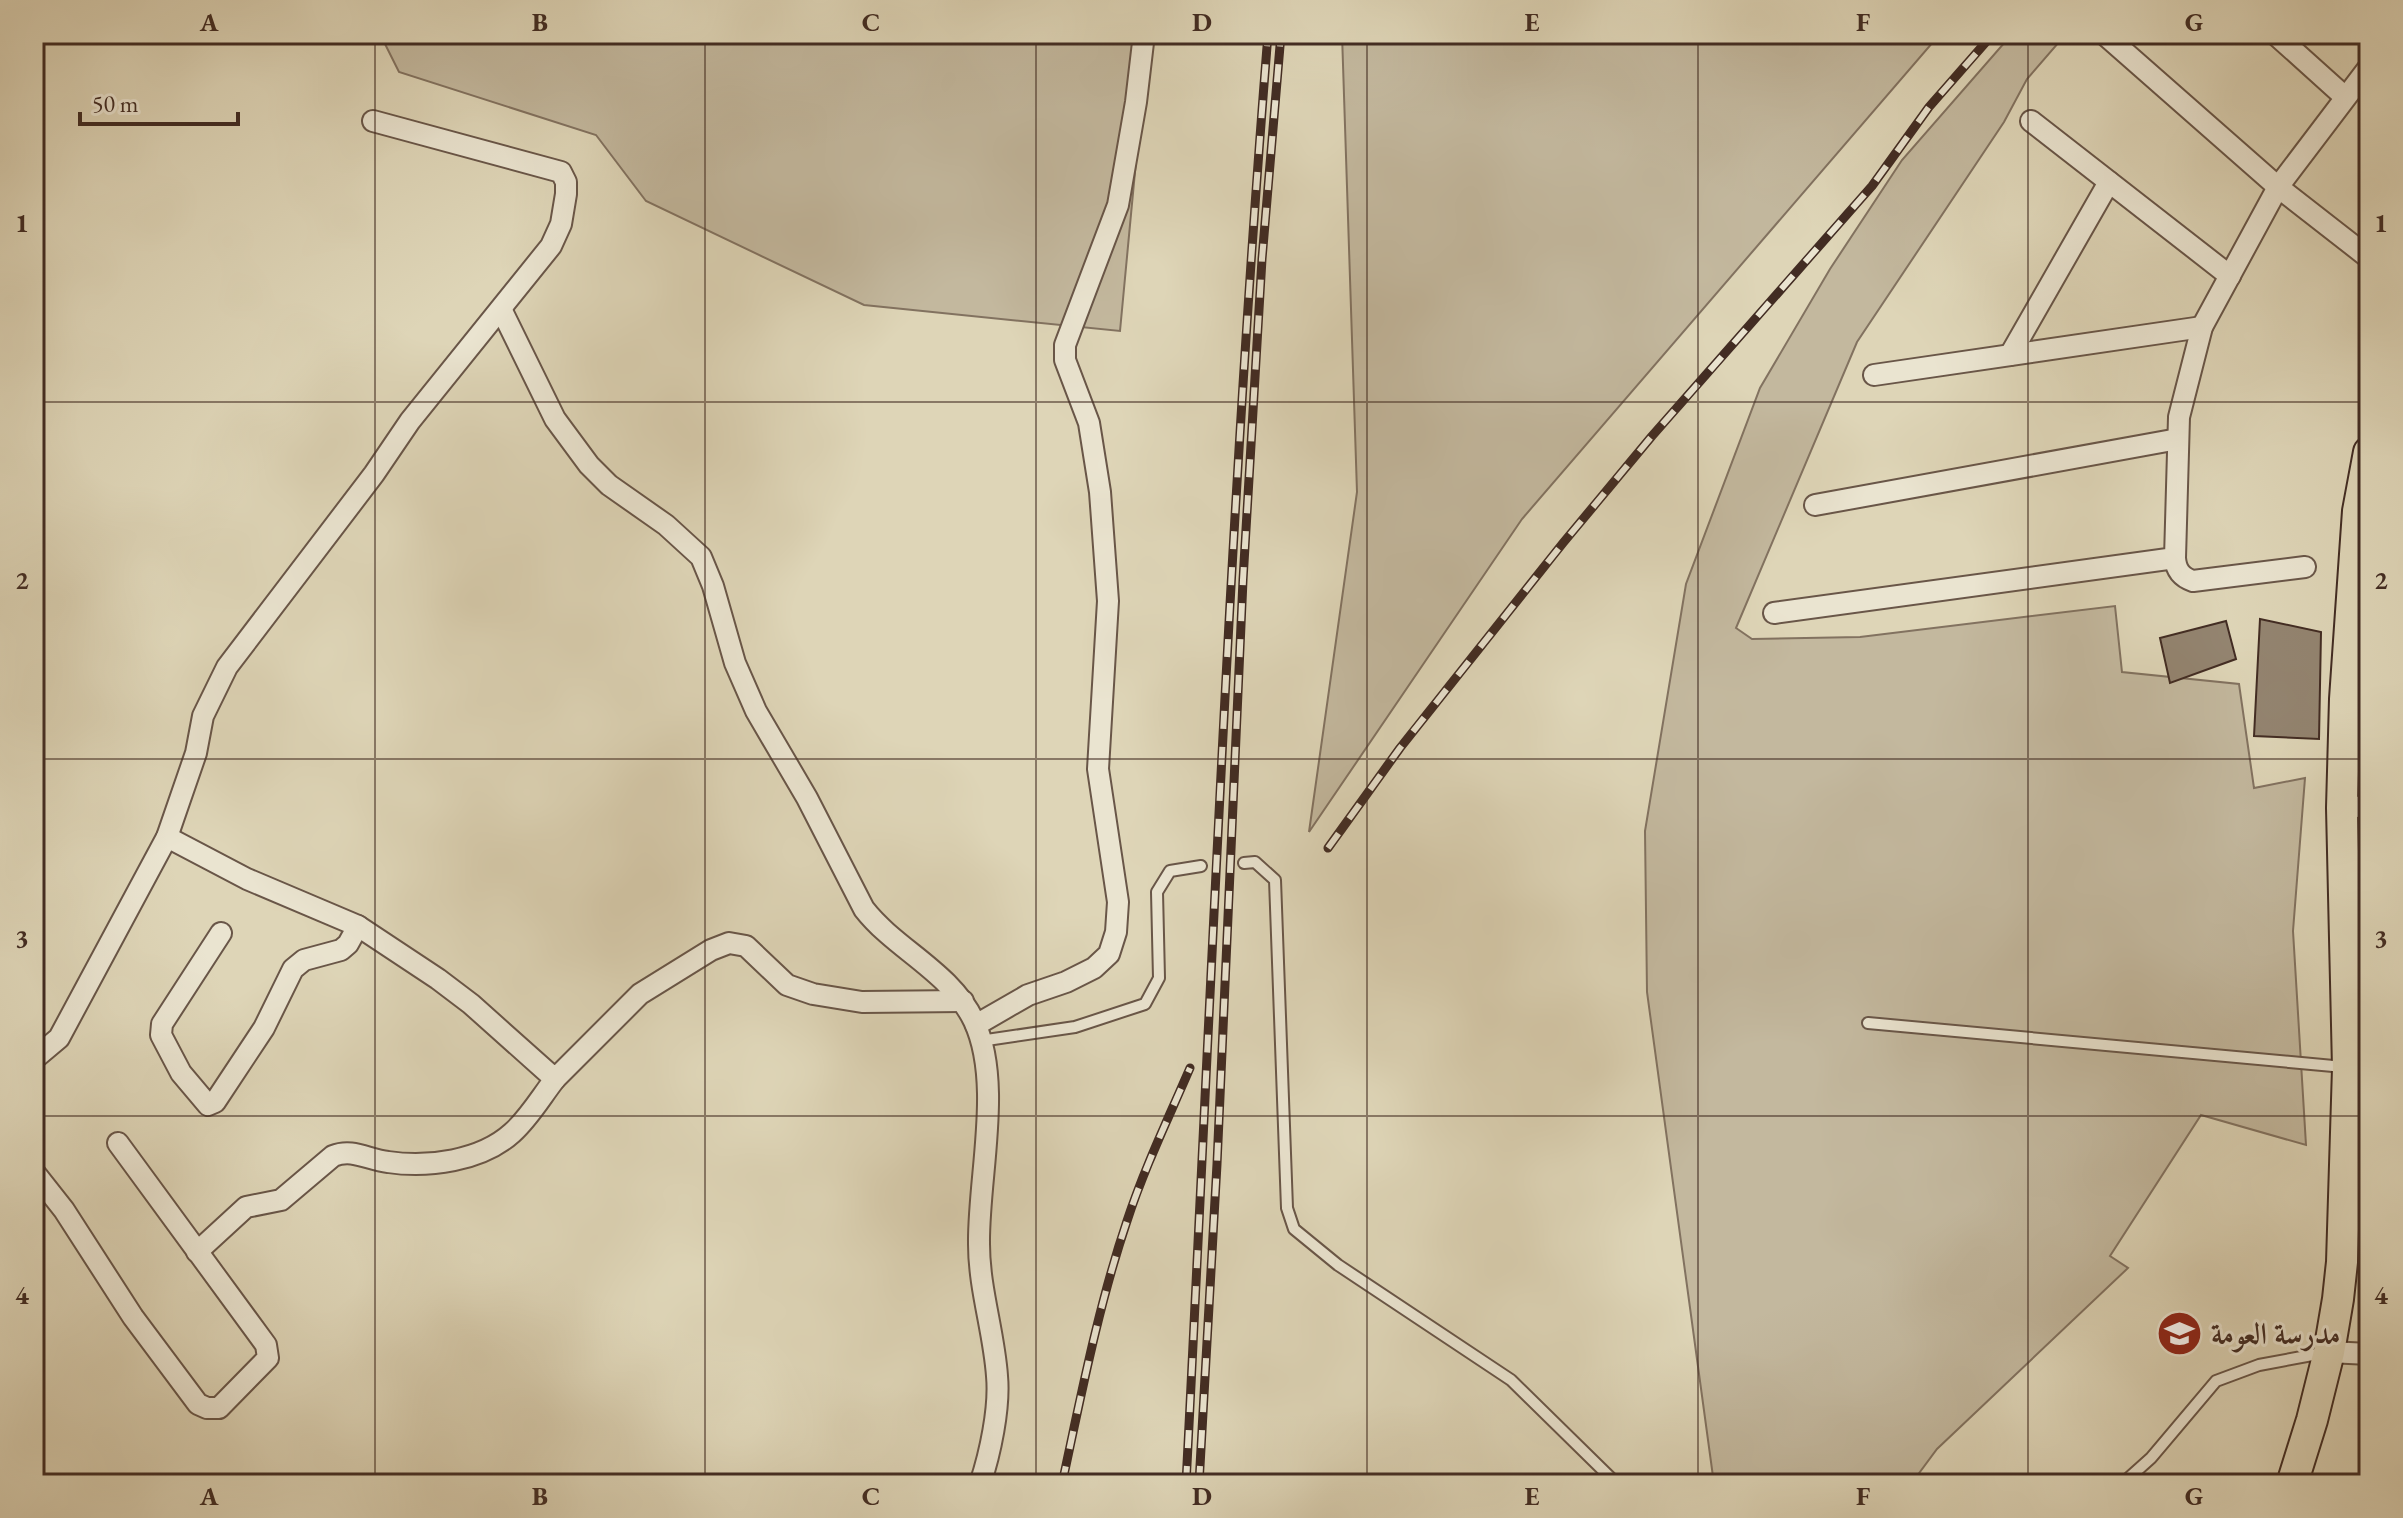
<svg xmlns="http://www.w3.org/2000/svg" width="2403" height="1518" font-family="'EB Garamond',Amiri,serif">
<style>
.green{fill:#c3b89e;stroke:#827260;stroke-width:2}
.building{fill:#938470;stroke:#422c23;stroke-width:2}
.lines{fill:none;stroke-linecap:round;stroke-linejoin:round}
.lane-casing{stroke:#695648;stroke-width:14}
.street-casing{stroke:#695648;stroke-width:24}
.primary-casing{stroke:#422c23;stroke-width:34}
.lane{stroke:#eae4d0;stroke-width:10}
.street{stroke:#eae4d0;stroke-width:20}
.primary{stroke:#ded5b7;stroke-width:30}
.rail-casing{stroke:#422c23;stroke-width:9}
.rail{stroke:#eae4d0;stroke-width:6;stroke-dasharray:18;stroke-linecap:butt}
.grid{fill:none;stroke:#422c23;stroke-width:2;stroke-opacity:0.55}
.labels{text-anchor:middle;stroke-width:6;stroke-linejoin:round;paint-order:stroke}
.poi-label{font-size:30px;font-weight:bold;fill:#422c23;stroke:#eae4d0;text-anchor:start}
.neatline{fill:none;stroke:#422c23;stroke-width:3}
.grid-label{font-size:26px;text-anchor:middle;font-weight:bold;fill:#422c23}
</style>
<rect width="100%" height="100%" fill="#ded5b7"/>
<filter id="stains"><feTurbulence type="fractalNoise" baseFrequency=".0025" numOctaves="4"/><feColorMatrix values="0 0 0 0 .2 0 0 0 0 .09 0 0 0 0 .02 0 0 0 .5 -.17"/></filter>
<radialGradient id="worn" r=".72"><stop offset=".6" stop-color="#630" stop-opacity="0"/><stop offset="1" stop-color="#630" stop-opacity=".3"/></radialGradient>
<g class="green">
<path d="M380,34H1148L1120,331L864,305L646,201L596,135L399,72Z"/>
<path d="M1342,34H1940L1522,519L1309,832L1357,492Z"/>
<path d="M2012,34H2066L2027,79L2004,122L1857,342L1736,628L1752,639L1860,637L2115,606L2122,672L2239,684L2254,788L2305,778L2293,931L2306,1145L2201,1115L2110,1256L2128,1268L1937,1449L1911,1484H1714L1647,992L1645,831L1686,584L1760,388L1830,269L1902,160Z"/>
</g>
<g class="building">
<path d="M2260,619L2321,632L2319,739L2254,736Z"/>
<path d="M2226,621L2236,659L2170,683L2160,638Z"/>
</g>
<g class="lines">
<defs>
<g id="lane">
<path d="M1244,863L1255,862L1275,880L1287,1208L1294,1229L1338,1265L1511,1380L1617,1484"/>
<path d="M1868,1023L2344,1067"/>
<path d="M980,1041L1075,1027L1145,1004L1159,978L1157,892L1170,871L1201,866"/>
<path d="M2122,1484L2151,1458L2216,1381L2259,1365L2323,1353"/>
</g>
<g id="street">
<path d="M2104,34L2278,187L2369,258"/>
<path d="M2275,34L2345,97"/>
<path d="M2031,121L2230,276"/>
<path d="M501,309L555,419L589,465L609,485L666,525L701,557L713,586L735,663L756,711L807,798L864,909C896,950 950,971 974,1021C1003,1083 978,1177 979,1244C979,1289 994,1332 997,1376C1000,1408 990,1454 980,1484"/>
<path d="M2010,355L2109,182"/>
<path d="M1874,375L2202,327"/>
<path d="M1815,505L2178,439"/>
<path d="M2175,558C2176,570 2181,577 2193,581L2305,567"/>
<path d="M1774,613L2175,558L2179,417L2202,327L2278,187L2369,67"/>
<path d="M2342,808L2369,806"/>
<path d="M167,837L247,879L358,926L348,944L341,950L304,960L293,969L264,1028L215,1102L208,1105L181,1073L161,1035L162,1024L221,933"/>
<path d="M358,926L438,979L471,1004L555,1079L640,994L711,950L729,943L746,946L787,985L813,994L862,1002L963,1001"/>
<path d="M2346,972L2369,966"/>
<path d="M976,1025L1028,995L1066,982L1094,968L1109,954L1116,932L1118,902L1098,769L1108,601L1100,492L1089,423L1065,360V345L1118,205L1136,102L1144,34"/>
<path d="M34,1059L59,1038L167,837L196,753L203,716L227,667L374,474L410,421L551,246L561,224L566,194V182L561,172L373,121"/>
<path d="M2348,1068H2369"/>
<path d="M34,1172L64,1210L133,1317L198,1404L207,1408H219L268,1358L266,1345L118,1143"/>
<path d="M197,1252L246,1207L281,1200L333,1156C353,1148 368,1160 388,1162C428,1168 481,1161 512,1133C529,1118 541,1097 555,1079"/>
<path d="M2329,1352L2369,1354"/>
</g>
<path id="primary" d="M2292,1484L2312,1420L2329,1352L2338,1299L2342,1262L2348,1068L2342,808L2345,699L2358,511L2369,452"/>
</defs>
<use href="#lane" class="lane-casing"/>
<use href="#street" class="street-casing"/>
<use href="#primary" class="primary-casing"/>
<use href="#lane" class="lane"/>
<use href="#street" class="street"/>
<use href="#primary" class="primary"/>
<defs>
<g id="rail">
<path d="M1328,848L1400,748L1563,543L1652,436L1872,186L1929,107L1993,34"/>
<path d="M1062,1484C1081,1396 1098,1307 1127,1221C1144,1169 1168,1119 1190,1068"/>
<path d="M1186,1484C1211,1000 1229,517 1268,34"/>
<path d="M1199,1484L1217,1164L1243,580L1262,259L1281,34"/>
</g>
</defs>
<use href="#rail" class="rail-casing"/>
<use href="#rail" class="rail"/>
</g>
<path class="grid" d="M375,34V1484M705,34V1484M1036,34V1484M1367,34V1484M1698,34V1484M2028,34V1484M34,402H2369M34,759H2369M34,1116H2369"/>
<defs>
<symbol id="school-disc" viewBox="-11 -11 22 22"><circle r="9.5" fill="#8f2418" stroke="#eae4d0"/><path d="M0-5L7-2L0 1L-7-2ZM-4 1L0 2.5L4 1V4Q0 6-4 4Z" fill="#fff"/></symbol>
</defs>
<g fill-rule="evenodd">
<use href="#school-disc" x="2154" y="1308" width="51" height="51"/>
</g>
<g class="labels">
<g class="poi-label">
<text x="2211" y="1344">مدرسة العومة</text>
</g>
</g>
<rect width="2403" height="1518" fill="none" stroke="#ded5b7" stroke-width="88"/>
<path d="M80 112v12h158v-12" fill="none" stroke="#422c23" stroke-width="4"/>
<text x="92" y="112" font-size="24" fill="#422c23" stroke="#eae4d0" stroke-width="6" paint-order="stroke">50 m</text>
<rect x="44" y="44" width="2315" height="1430" class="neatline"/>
<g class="grid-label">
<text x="209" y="31">A</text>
<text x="540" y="31">B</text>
<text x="871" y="31">C</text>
<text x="1202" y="31">D</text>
<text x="1532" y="31">E</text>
<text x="1863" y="31">F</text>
<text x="2194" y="31">G</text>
<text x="22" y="232">1</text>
<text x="2381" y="232">1</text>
<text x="22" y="589">2</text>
<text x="2381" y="589">2</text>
<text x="22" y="947">3</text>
<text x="2381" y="947">3</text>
<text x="22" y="1304">4</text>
<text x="2381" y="1304">4</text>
<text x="209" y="1505">A</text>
<text x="540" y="1505">B</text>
<text x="871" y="1505">C</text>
<text x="1202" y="1505">D</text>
<text x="1532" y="1505">E</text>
<text x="1863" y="1505">F</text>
<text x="2194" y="1505">G</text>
</g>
<rect width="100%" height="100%" filter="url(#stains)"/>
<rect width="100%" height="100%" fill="url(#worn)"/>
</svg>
